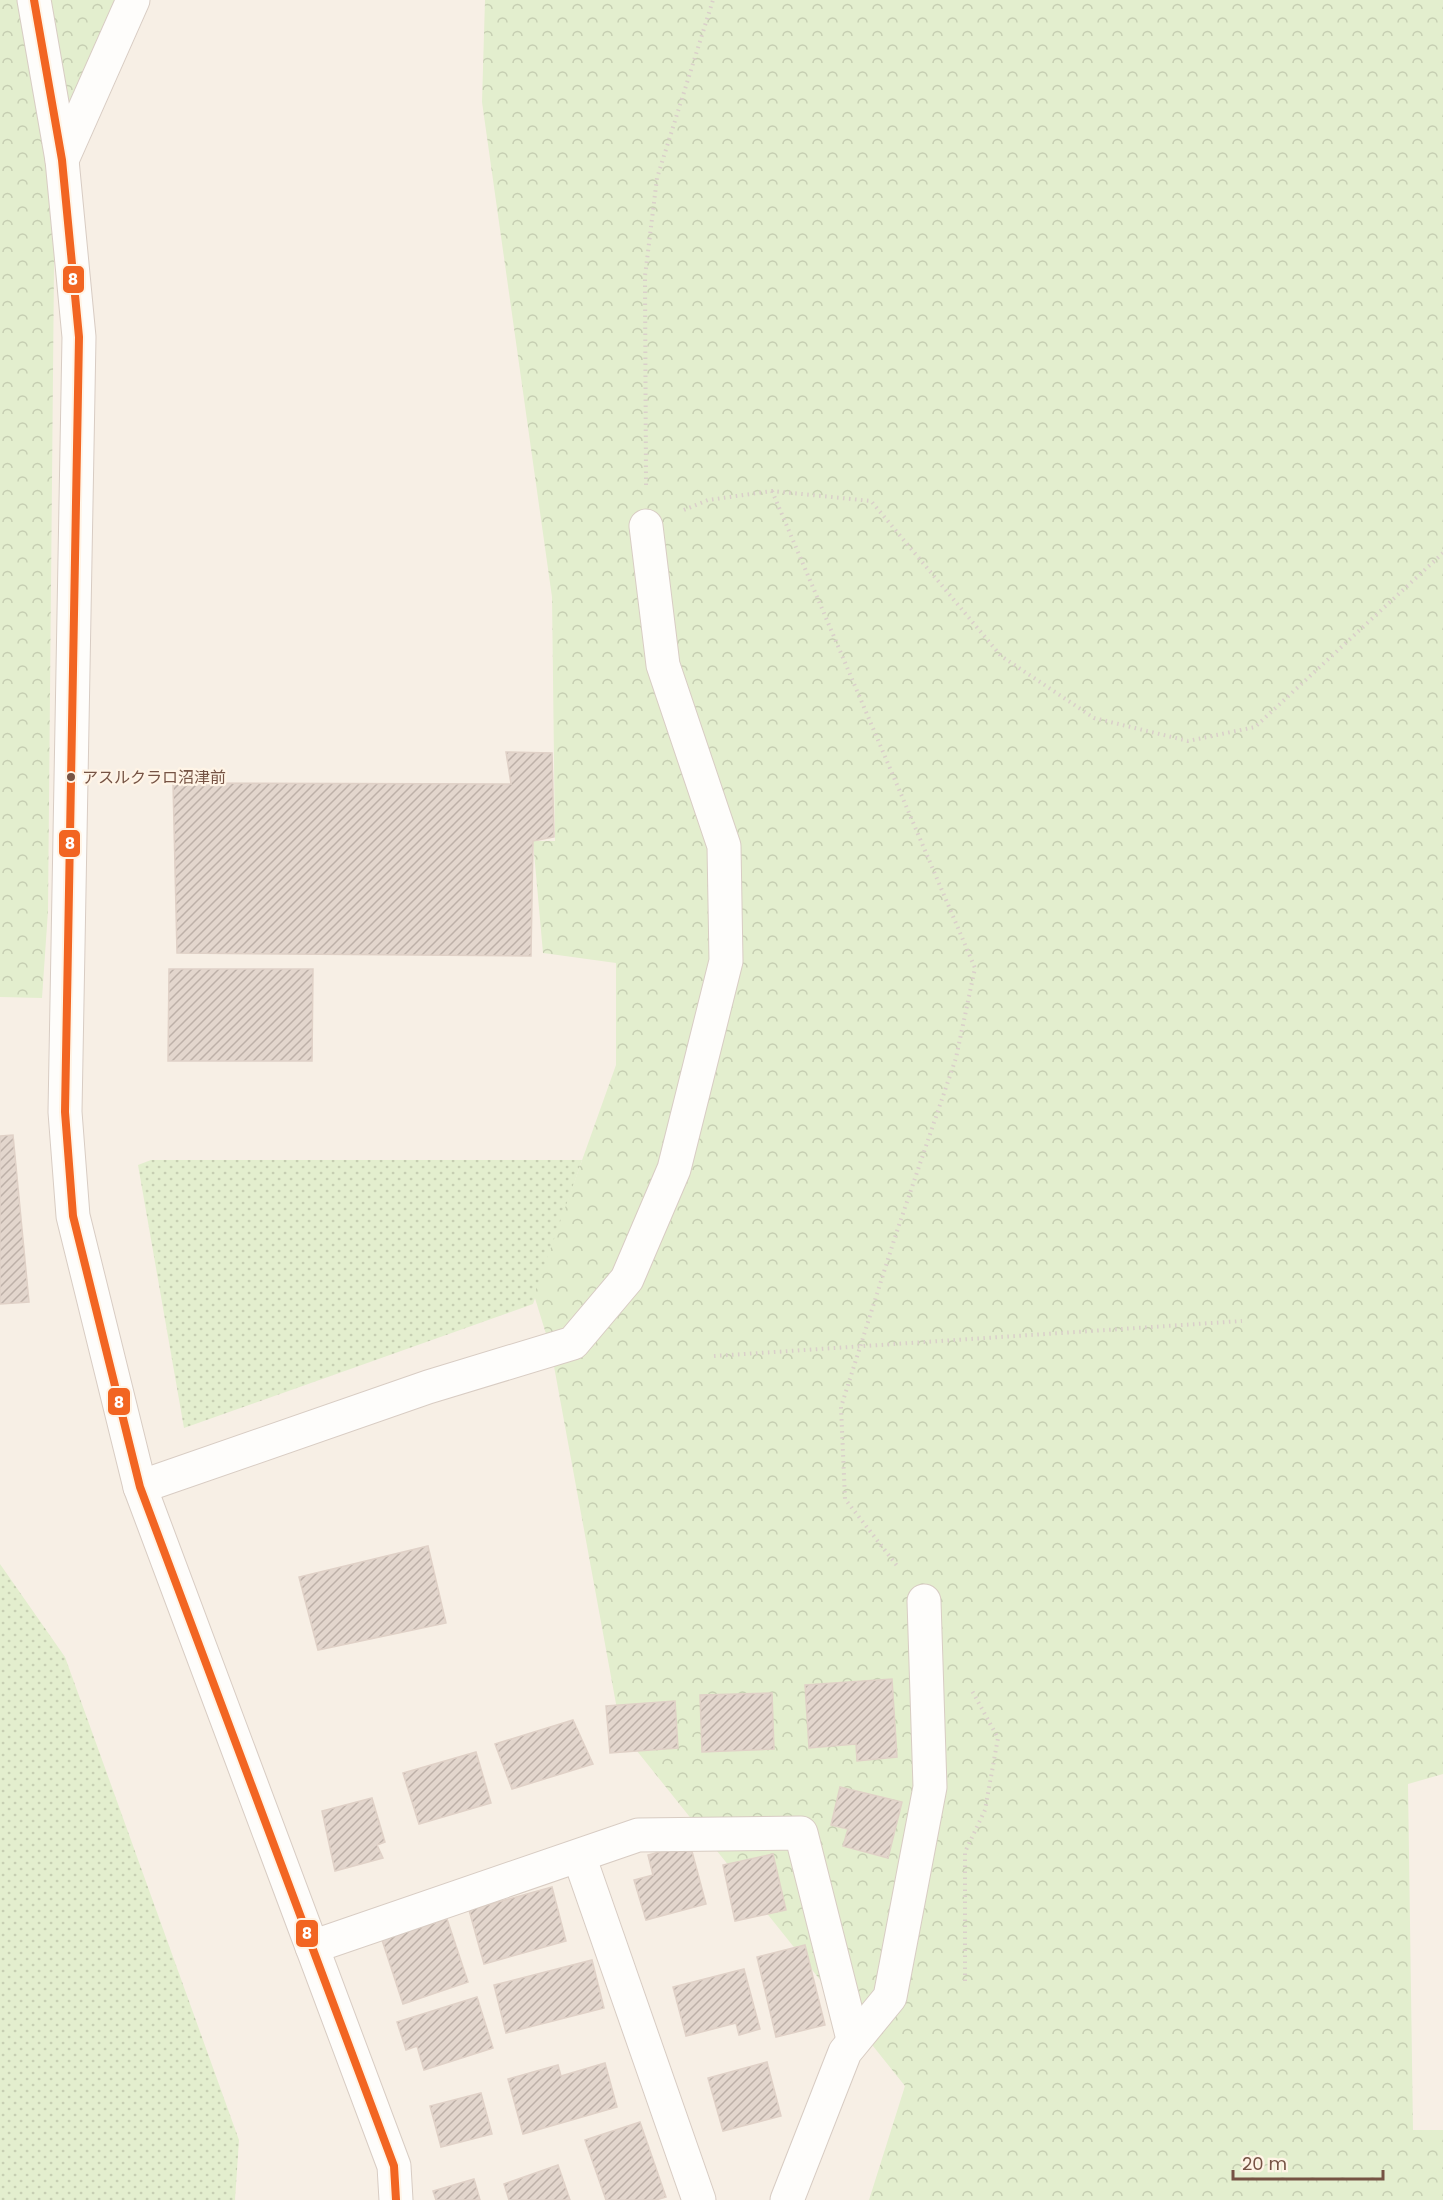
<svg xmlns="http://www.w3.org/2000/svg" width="1443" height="2200" font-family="Poppins,'Noto Sans JP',sans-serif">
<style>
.grass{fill:url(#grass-dots)}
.forest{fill:url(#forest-crowns)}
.building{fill:url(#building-hatch);stroke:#e0d1c7;stroke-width:1.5}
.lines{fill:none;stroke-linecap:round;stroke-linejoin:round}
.minor-casing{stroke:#d8ccc3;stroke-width:35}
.path{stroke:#dacfca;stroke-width:4;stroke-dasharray:1.5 4.5;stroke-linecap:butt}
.minor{stroke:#fefdfb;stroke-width:33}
.path-bridge{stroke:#dacfca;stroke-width:4;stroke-dasharray:1.5 4.5;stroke-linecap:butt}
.bus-1-casing{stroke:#fff4e6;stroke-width:12}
.bus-1{stroke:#f26522;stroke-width:8}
.bus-dot{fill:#765344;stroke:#fff4e6;stroke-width:2}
.labels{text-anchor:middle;stroke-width:4.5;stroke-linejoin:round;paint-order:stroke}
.bus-label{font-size:16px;fill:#765344;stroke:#fff4e6;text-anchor:start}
.line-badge{stroke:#fff4e6;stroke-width:2}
.badge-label{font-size:16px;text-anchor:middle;font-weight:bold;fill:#fff}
</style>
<defs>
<pattern id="grass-dots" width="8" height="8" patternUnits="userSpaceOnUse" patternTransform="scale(1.5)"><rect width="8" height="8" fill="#e3eece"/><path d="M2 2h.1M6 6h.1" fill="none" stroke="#c6ceb2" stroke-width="1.8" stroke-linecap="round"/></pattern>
<pattern id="forest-crowns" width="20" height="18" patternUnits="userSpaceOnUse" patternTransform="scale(1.5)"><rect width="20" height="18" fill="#e3eece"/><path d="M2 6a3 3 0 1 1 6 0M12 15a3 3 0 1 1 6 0" fill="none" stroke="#c6ceb2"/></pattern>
<pattern id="building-hatch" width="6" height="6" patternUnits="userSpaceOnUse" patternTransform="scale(1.5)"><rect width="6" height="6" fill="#e3d6cd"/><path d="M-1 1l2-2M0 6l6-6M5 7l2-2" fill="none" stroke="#bdb0a8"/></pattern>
</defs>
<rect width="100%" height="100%" fill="#f7efe5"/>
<g class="grass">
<path d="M151,1160H582L533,1304L184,1428L138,1165Z"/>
<path d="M0,1564L65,1657L239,2140L235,2200H0Z"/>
</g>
<g class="forest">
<path d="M0,0H120L55,160L48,911L42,998L0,997Z"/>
<path d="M485,0H1443V1774L1408,1784L1413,2130H1443V2200H869L905,2086L621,1731L551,1350L534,1295L616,1065V963L543,953L533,841H555L552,597L482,102Z"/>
</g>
<g class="building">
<path d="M506,752L552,753L554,837L533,841L531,956L177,953L173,783L511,784Z"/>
<path d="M169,969H313L312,1061H168Z"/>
<path d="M13,1135L29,1302L0,1304V1136Z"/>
<path d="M428,1546L446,1623L318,1650L299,1577Z"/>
<path d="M892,1679L897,1757L857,1761L856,1744L809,1748L805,1685Z"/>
<path d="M772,1693L774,1749L702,1752L700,1695Z"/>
<path d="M675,1701L678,1748L610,1753L606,1706Z"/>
<path d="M573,1720L593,1764L512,1789L495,1744Z"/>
<path d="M476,1752L491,1803L419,1824L403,1773Z"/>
<path d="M840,1787L902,1802L888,1858L843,1846L848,1829L831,1825Z"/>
<path d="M372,1798L385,1842L377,1845L383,1858L335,1871L322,1811Z"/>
<path d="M690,1844L706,1904L646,1920L634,1880L653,1875L648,1855Z"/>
<path d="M773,1854L786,1910L735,1921L723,1865Z"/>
<path d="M552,1887L566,1941L484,1964L469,1910Z"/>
<path d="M447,1919L468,1982L403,2004L382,1940Z"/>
<path d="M805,1945L825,2025L776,2037L757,1957Z"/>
<path d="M592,1960L604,2008L506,2033L494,1985Z"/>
<path d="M744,1969L760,2029L739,2035L736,2023L686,2036L673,1987Z"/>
<path d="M477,1997L493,2048L424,2070L417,2046L406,2050L397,2022Z"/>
<path d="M767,2062L781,2116L723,2131L708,2078Z"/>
<path d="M605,2063L617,2107L523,2134L508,2079L558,2065L561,2076Z"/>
<path d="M481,2093L492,2134L441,2147L430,2106Z"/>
<path d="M640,2122L666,2197L656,2200H606L585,2140Z"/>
<path d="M558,2165L570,2200H509L504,2184Z"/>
<path d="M474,2179L480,2200H436L433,2191Z"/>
</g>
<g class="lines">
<defs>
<g id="minor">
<path d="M34,0L62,160L79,337L65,1112L73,1216L140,1487L394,2166L396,2200"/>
<path d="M62,160L133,0"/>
<path d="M140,1487L428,1387L573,1343L627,1279L674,1169L726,961L724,846L663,665L646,526"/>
<path d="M579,1856L699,2200"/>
<path d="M312,1947L638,1835L801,1833L853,2039"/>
<path d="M787,2200L845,2052L890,1997L930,1787L924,1601"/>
</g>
</defs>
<use href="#minor" class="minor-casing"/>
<g class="path">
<path d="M646,485L645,276L657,178L713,0"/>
<path d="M772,491L975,968L956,1058L896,1234L841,1407L845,1499L898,1567"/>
<path d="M684,510L708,500L772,491L871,501L1001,656L1094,718L1188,741L1255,727L1443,553"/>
<path d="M965,1981V1852L985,1810L998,1738L971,1689"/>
</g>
<use href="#minor" class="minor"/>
<path class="path-bridge" d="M714,1356L1242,1321"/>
<defs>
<path id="bus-1" d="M34,0L62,160L79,337L65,1112L73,1216L140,1487L394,2166L396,2200"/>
</defs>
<use href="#bus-1" class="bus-1-casing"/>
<use href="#bus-1" class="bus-1"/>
</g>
<circle class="bus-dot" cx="71" cy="777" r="5"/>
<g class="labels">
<g class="bus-label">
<text x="82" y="783">アスルクラロ沼津前</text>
</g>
</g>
<g class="line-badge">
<rect x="62" y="265" width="23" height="29" rx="6" fill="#f26522"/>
<rect x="58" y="829" width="23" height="29" rx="6" fill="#f26522"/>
<rect x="107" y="1387" width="24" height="29" rx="6" fill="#f26522"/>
<rect x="295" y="1919" width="24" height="29" rx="6" fill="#f26522"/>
</g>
<g class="badge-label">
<text x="73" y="285">8</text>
<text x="70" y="849">8</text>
<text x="119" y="1408">8</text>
<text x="307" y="1939">8</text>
</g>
<path d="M1233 2170v9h150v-9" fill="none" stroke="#765344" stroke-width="3"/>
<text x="1242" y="2170" font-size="18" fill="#765344" stroke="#fff4e6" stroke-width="4.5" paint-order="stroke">20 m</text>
</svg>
